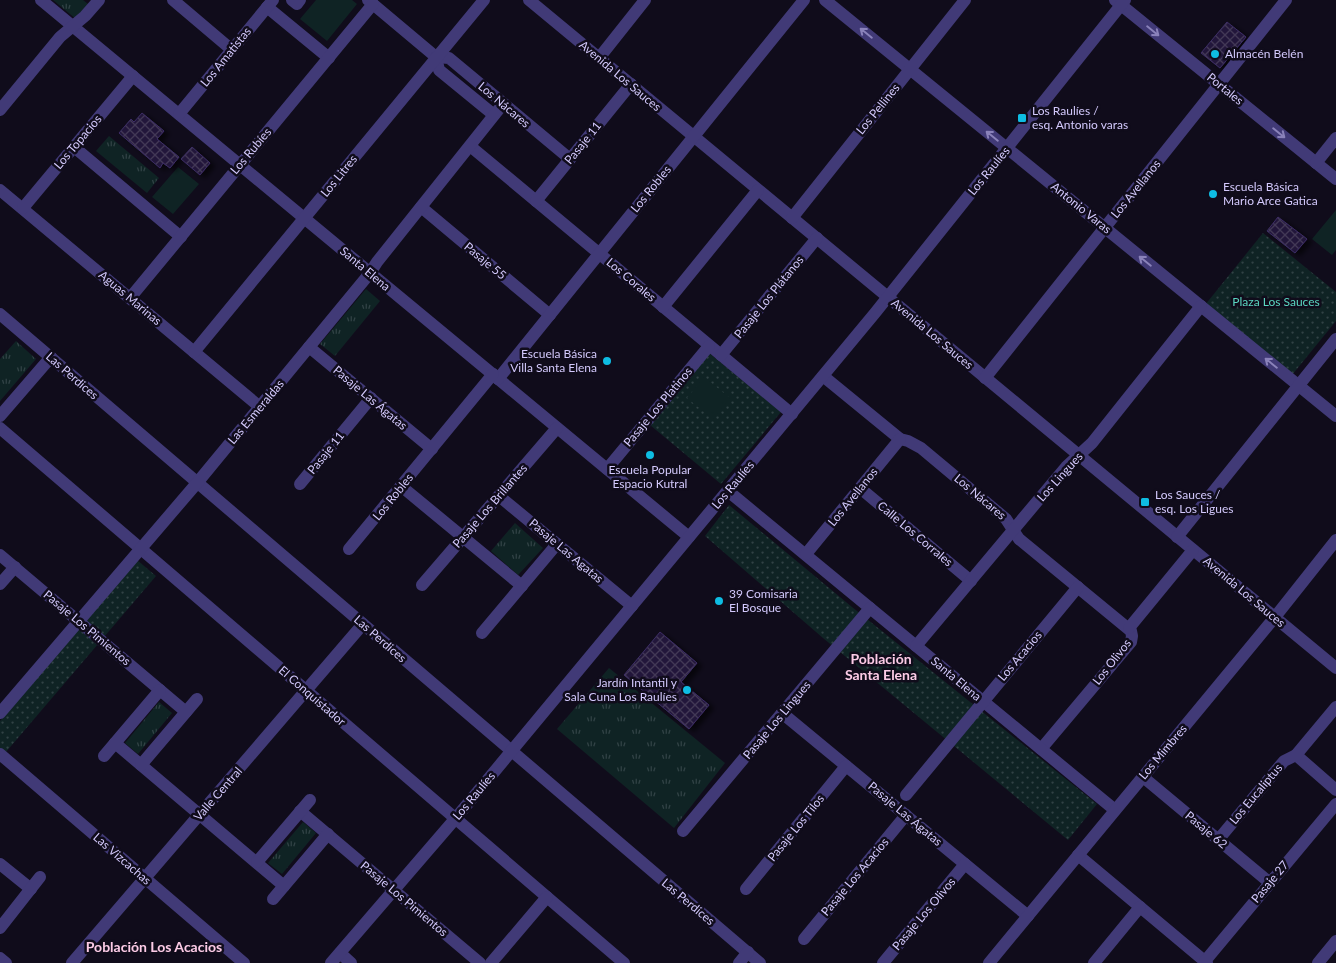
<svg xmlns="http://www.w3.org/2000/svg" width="1336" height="963" font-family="Lato,sans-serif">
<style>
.grass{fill:url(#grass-tufts)}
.park{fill:url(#park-dots)}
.pitch{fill:#0f2324}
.building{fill:url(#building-cross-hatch);stroke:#3c2d65;filter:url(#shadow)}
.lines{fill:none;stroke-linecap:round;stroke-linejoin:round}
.minor{stroke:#413a77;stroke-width:12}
.oneway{stroke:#8a82ba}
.poi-dot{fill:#0ebde3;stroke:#100c1b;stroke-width:2}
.labels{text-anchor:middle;stroke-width:5;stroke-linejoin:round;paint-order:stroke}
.poi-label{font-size:12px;fill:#d3c9fc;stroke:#100c1b;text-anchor:start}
.street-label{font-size:12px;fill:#d3c9fc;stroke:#100c1b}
.park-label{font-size:12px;fill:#5bd6c1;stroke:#100c1b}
.neighbourhood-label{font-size:14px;font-weight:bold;fill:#fccbe6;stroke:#100c1b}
</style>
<defs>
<pattern id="grass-tufts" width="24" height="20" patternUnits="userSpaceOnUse" patternTransform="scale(1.25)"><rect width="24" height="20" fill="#0f2324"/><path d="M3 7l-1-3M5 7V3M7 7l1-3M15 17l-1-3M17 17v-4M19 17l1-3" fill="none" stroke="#314245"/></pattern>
<pattern id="park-dots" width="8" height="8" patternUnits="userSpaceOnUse" patternTransform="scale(1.25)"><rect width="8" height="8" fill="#0f2324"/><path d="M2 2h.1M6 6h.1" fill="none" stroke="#314245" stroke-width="1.8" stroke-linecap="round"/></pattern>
<pattern id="building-cross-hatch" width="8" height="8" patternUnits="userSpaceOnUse" patternTransform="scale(1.25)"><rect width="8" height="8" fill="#23193a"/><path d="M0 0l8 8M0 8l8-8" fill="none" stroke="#423957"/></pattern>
<filter id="shadow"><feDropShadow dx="5" dy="3" stdDeviation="2.5" flood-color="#0009"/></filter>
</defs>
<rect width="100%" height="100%" fill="#100c1b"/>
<g class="grass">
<path d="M53,0H83L88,4L76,19Z"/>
<path d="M109,136L159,178L147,193L96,151Z"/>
<path d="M366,289L380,301L335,356L320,344Z"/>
<path d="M16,341L36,359L0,401V359Z"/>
<path d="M515,523L543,548L518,575L491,551Z"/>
<path d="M609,668L725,763L674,828L557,729Z"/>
<path d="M159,702L172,713L138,754L125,743Z"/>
<path d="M303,822L316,833L282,874L268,863Z"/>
</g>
<g class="park">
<path d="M1263,233L1336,292V321L1292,375L1205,305Z"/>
<path d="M709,353L781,412L721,484L650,425Z"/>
<path d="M729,505L852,607L1097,804L1068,840L823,638L705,536Z"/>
<path d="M137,560L156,576L0,759V721Z"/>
</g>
<g class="pitch">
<path d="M316,0H352L357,4L327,41L300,19Z"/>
<path d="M178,167L199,184L173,214L152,197Z"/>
<path d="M1336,210V250L1332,255L1312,239Z"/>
<path d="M704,377L730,398L713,419L687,398Z"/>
</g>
<g class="building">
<path d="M1227,22L1246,37L1220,68L1201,53Z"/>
<path d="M142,113L164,131L157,139L179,157L170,168L163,163L160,168L119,133L131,119L134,122Z"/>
<path d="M192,147L210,163L200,175L181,159Z"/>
<path d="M1278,217L1307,239L1295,253L1267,231Z"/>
<path d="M660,632L697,663L681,682L709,705L689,729L624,675Z"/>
</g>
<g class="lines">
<g class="minor">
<path d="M41,0L689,537"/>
<path d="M173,0L232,50"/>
<path d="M292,0L297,4L300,0"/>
<path d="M368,0L436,57L439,70L494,115"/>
<path d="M529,0L1336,668"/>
<path d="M825,0L1336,416"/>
<path d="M1115,0L1336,179"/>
<path d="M267,7L329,58"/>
<path d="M436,57L449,58L570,159"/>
<path d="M599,58L645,0"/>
<path d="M0,110L60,37L85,16L99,0"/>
<path d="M179,114L273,0"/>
<path d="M470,146L792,414"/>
<path d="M74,147L181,237"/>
<path d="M1316,163L1336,138"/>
<path d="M0,190L260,407"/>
<path d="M536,201L631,84"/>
<path d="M421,207L550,315"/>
<path d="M23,208L133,76"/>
<path d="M792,218L965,0"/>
<path d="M130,298L373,4"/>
<path d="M663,307L758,190"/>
<path d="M0,314L760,963"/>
<path d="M309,347L432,449"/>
<path d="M194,352L484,0"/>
<path d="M721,355L817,238"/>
<path d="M823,376L900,439L908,441L921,448L1006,519L1019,539L1131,631L1132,636L1131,642L1041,749"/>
<path d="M985,378L1286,0"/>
<path d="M498,379L804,0"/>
<path d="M0,416L51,357"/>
<path d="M0,428L624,963"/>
<path d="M607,469L709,346"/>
<path d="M300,484L371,398"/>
<path d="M401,486L522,586"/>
<path d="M860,488L971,581"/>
<path d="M728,491L1115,810"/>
<path d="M499,496L632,606"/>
<path d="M1177,537L1336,339"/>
<path d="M349,549L493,374"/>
<path d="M806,554L900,439"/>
<path d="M0,555L186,712"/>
<path d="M0,584L15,567"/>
<path d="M422,585L557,428"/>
<path d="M1129,628L1193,550"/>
<path d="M482,633L557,544"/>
<path d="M916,646L1066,467L1092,443L1201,306"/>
<path d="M0,713L197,483L370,273L377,262L503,104"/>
<path d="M782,713L1028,916"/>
<path d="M115,743L284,886"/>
<path d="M0,754L244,963"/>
<path d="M1296,755L1336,790"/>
<path d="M104,756L160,690"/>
<path d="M141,765L197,699"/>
<path d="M1143,777L1270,883"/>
<path d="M906,795L1078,587"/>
<path d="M300,811L480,963"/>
<path d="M683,831L870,608"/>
<path d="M1218,840L1284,761L1296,755L1336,707"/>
<path d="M1078,855L1207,963"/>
<path d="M257,862L310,800"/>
<path d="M0,864L31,889"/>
<path d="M746,889L846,766"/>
<path d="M273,899L328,834"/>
<path d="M0,928L40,877"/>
<path d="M804,939L906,815"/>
<path d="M340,953L351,963"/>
<path d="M0,958L6,963"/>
<path d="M1205,961L1336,804"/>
<path d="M72,963L363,624"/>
<path d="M331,963L455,819L875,313L1125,0"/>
<path d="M491,963L547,897"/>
<path d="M739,963L748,952"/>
<path d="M883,963L965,864"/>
<path d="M989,963L1275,617L1336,540"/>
<path d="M1094,963L1140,907"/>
<path d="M1318,963L1336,941"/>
</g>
</g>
<defs><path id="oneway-shaft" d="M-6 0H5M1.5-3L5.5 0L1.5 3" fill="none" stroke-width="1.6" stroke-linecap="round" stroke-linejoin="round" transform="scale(1.25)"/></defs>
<g class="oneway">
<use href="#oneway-shaft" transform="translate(1153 31) rotate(39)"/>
<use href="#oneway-shaft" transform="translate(866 33) rotate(-141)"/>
<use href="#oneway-shaft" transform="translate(1279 133) rotate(39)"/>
<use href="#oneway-shaft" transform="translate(992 136) rotate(-141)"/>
<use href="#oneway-shaft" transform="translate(1145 261) rotate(-141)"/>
<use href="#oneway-shaft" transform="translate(1271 363) rotate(-141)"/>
</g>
<g class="poi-dot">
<circle cx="1215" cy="54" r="5"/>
<rect x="1017" y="113" width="10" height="10" rx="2.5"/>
<circle cx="1213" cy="194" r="5"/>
<circle cx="607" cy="361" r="5"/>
<circle cx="650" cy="455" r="5"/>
<rect x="1140" y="497" width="10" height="10" rx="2.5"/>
<circle cx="719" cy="601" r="5"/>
<circle cx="687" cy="690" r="5"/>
</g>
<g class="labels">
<g class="poi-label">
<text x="1225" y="58">Almacén Belén</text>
<text x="1032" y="115">Los Raulíes /<tspan x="1032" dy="14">esq. Antonio varas</tspan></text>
<text x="1223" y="191">Escuela Básica<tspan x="1223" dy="14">Mario Arce Gatica</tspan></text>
<text x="597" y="358" text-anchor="end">Escuela Básica<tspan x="597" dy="14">Villa Santa Elena</tspan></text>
<text x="650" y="474" text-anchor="middle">Escuela Popular<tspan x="650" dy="14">Espacio Kutral</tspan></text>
<text x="1155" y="499">Los Sauces /<tspan x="1155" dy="14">esq. Los Ligues</tspan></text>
<text x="729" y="598">39 Comisaria<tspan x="729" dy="14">El Bosque</tspan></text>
<text x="677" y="687" text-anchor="end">Jardín Intantil y<tspan x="677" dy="14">Sala Cuna Los Raulíes</tspan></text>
</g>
<g class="street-label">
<text transform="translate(226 57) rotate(-51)" y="4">Los Amatistas</text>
<text transform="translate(620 76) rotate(40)" y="4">Avenida Los Sauces</text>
<text transform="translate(1225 89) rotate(39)" y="4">Portales</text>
<text transform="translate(504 105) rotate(40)" y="4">Los Nácares</text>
<text transform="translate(878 109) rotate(-51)" y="4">Los Pellines</text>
<text transform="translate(78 142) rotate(-50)" y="4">Los Topacios</text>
<text transform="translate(583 143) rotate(-51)" y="4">Pasaje 11</text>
<text transform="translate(251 151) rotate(-50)" y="4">Los Rubíes</text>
<text transform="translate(989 171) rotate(-51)" y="4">Los Raulíes</text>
<text transform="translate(339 176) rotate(-51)" y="4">Los Litres</text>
<text transform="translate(651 189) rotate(-51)" y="4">Los Robles</text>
<text transform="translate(1136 189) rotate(-51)" y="4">Los Avellanos</text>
<text transform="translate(1081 208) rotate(39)" y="4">Antonio Varas</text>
<text transform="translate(485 261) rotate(40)" y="4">Pasaje 55</text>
<text transform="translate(365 269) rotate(40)" y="4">Santa Elena</text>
<text transform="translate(631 280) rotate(40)" y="4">Los Corales</text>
<text transform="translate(769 297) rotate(-51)" y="4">Pasaje Los Plátanos</text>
<text transform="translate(130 298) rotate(40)" y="4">Aguas Marinas</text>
<text transform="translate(932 334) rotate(40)" y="4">Avenida Los Sauces</text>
<text transform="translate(72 376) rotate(41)" y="4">Las Perdices</text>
<text transform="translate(370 398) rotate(40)" y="4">Pasaje Las Ágatas</text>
<text transform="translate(658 407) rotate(-50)" y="4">Pasaje Los Platinos</text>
<text transform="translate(256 412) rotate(-50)" y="4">Las Esmeraldas</text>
<text transform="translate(326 453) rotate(-51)" y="4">Pasaje 11</text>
<text transform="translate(1060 477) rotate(-48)" y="4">Los Lingues</text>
<text transform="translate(733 485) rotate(-50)" y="4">Los Raulíes</text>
<text transform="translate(393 497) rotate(-51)" y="4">Los Robles</text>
<text transform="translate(853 497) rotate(-51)" y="4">Los Avellanos</text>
<text transform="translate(980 497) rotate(40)" y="4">Los Nácares</text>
<text transform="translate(490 506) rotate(-49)" y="4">Pasaje Los Brillantes</text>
<text transform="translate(915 534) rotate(40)" y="4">Calle Los Corrales</text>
<text transform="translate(566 551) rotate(40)" y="4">Pasaje Las Agatas</text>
<text transform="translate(1244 592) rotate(40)" y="4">Avenida Los Sauces</text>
<text transform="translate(87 628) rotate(40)" y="4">Pasaje Los Pimientos</text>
<text transform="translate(380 639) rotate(41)" y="4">Las Perdices</text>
<text transform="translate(1020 656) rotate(-50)" y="4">Los Acacios</text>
<text transform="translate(1112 662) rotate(-52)" y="4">Los Olivos</text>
<text transform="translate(956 679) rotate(40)" y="4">Santa Elena</text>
<text transform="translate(312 696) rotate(41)" y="4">El Conquistador</text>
<text transform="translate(777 720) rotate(-50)" y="4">Pasaje Los Lingues</text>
<text transform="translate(1163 752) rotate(-50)" y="4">Los Mimbres</text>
<text transform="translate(218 794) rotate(-49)" y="4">Valle Central</text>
<text transform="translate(1256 794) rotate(-50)" y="4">Los Eucaliptus</text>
<text transform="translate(474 796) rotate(-50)" y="4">Los Raulíes</text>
<text transform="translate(905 814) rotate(40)" y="4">Pasaje Las Ágatas</text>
<text transform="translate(796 828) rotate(-51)" y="4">Pasaje Los Tilos</text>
<text transform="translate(1206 830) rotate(40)" y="4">Pasaje 62</text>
<text transform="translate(122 859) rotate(41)" y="4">Las Vizcachas</text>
<text transform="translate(855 877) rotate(-50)" y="4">Pasaje Los Acacios</text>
<text transform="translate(1270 882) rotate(-50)" y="4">Pasaje 27</text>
<text transform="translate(404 899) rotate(40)" y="4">Pasaje Los Pimientos</text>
<text transform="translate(688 902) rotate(40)" y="4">Las Perdices</text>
<text transform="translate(924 914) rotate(-50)" y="4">Pasaje Los Olivos</text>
</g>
<g class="park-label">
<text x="1276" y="306">Plaza Los Sauces</text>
</g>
<g class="neighbourhood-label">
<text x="881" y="664">Población<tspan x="881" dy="16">Santa Elena</tspan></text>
<text x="154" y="952">Población Los Acacios</text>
</g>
</g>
</svg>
